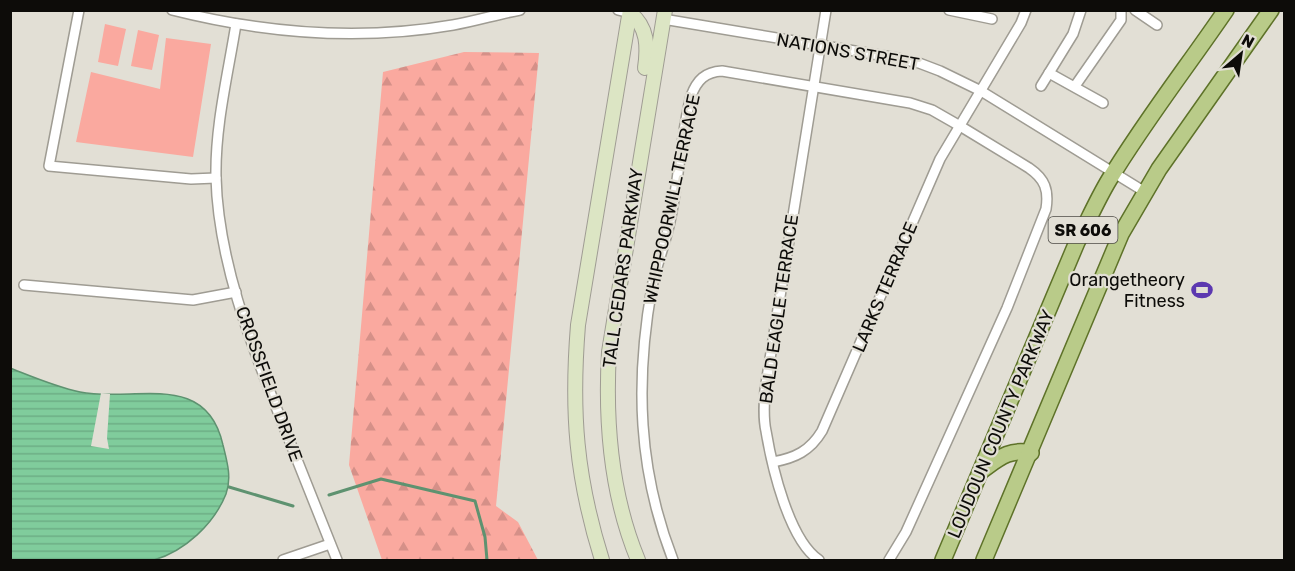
<svg xmlns="http://www.w3.org/2000/svg" width="1295" height="571" font-family="Rubik,sans-serif">
<style>
.green{fill:#faa99f}
.forest{fill:url(#forest-firs)}
.water{fill:url(#water-rules);stroke:#5e9270;stroke-width:1.5}
.pier{fill:#e2dfd5}
.lines{fill:none;stroke-linecap:round;stroke-linejoin:round}
.stream{stroke:#5e9270;stroke-width:3}
.minor-casing{stroke:#9f9c93;stroke-width:12}
.secondary-casing{stroke:#9f9c93;stroke-width:16}
.primary-casing{stroke:#5e7229;stroke-width:18}
.minor{stroke:#fff;stroke-width:9}
.secondary{stroke:#dce5c4;stroke-width:14}
.primary{stroke:#b9cb89;stroke-width:15}
.labels{text-anchor:middle;stroke-width:4.5;stroke-linejoin:round;paint-order:stroke}
.shield{fill:#e2dfd5;stroke:#4d4b46;stroke-width:1.5}
.shield-label{font-size:16px;font-weight:bold;fill:#0d0c09}
.street-label{font-size:18px;fill:#0d0c09;stroke:#e2dfd5}
.poi-label{font-size:18px;fill:#0d0c09;stroke:#e2dfd5;text-anchor:end}
</style>
<defs>
<pattern id="forest-firs" width="22" height="20" patternUnits="userSpaceOnUse" patternTransform="scale(1.5)"><rect width="22" height="20" fill="#faa99f"/><path d="M5 1l3.5 6h-7zM16 11l3.5 6h-7z" fill="#d59088"/></pattern>
<pattern id="water-rules" width="6" height="5" patternUnits="userSpaceOnUse" patternTransform="scale(1.5)"><rect width="6" height="5" fill="#80cc9c"/><path d="M0 2.5h6" fill="none" stroke="#6dae85"/></pattern>
</defs>
<rect width="100%" height="100%" fill="#e2dfd5"/>
<g class="green">
<path d="M105,24L126,29L118,66L98,62Z"/>
<path d="M138,30L159,35L152,70L131,66Z"/>
<path d="M166,38L211,44L193,157L76,142L91,72L160,89Z"/>
</g>
<path class="forest" d="M464,52L539,53L496,506L518,522L538,560H382L349,465L383,72Z"/>
<path class="water" d="M10,368C33,377 56,387 80,392C133,403 206,369 223,445C227,461 232,478 226,494C214,524 185,551 154,560H11Z"/>
<path class="pier" d="M101,393L110,394L107,438L109,449L91,446Z"/>
<g class="lines">
<g class="stream">
<path d="M229,487L293,506"/>
<path d="M329,495L381,479L475,501L485,537L487,560"/>
</g>
<defs>
<g id="minor">
<path d="M79,10L49,166L191,179L216,178"/>
<path d="M172,10C263,33 360,41 453,25C476,21 498,14 520,10"/>
<path d="M618,10L630,13"/>
<path d="M949,10L992,19"/>
<path d="M1135,10L1157,25"/>
<path d="M663,19L897,58L919,63L940,71L981,91L1145,192"/>
<path d="M236,24C228,74 215,126 216,177C218,259 250,342 280,417C299,465 318,513 337,560"/>
<path d="M1049,73L1103,103"/>
<path d="M1041,86L1073,34L1081,10"/>
<path d="M1075,86L1121,20V10"/>
<path d="M24,285L193,300L236,292"/>
<path d="M773,462C795,458 810,451 822,431L940,159L1021,23L1026,10"/>
<path d="M283,560L330,544"/>
<path d="M673,560C638,470 635,382 652,287C656,267 664,247 669,226C679,183 680,138 691,96C697,80 705,72 722,71L910,103L932,110L960,126L1029,168C1045,179 1049,190 1046,209L1007,308L906,532L889,560"/>
<path d="M819,560C789,540 772,467 766,431C763,418 764,404 765,390L826,10"/>
</g>
<g id="secondary">
<path d="M630,13C648,27 648,47 645,68"/>
<path d="M602,560C576,477 571,412 578,325L630,10"/>
<path d="M638,560C611,495 605,422 609,352L665,10"/>
</g>
<g id="primary">
<path d="M981,471C998,459 1009,448 1031,453"/>
<path d="M943,560L1077,242C1088,221 1097,200 1109,180C1144,122 1187,67 1226,10"/>
<path d="M984,560L1121,234L1159,169L1271,10"/>
</g>
</defs>
<use href="#minor" class="minor-casing"/>
<use href="#secondary" class="secondary-casing"/>
<use href="#primary" class="primary-casing"/>
<use href="#minor" class="minor"/>
<use href="#secondary" class="secondary"/>
<use href="#primary" class="primary"/>
</g>
<defs>
<symbol id="stadium-bare" viewBox="-9 -9 18 18"><path d="M0-5a6.5 5 0 1 0 0 10a6.5 5 0 1 0 0-10ZM-3.5-1.8h7v3.6h-7Z" fill="#5c38b0" stroke="#e2dfd5" stroke-width="2.5" paint-order="stroke"/></symbol>
</defs>
<g fill-rule="evenodd">
<use href="#stadium-bare" x="1187" y="275" width="30" height="30"/>
</g>
<g class="labels">
<rect class="shield" x="1048.5" y="217" width="69" height="26" rx="4.5"/>
<g class="shield-label">
<text x="1083" y="236">SR 606</text>
</g>
<g class="street-label">
<text transform="translate(848 52) rotate(10)" y="6">NATIONS STREET</text>
<text transform="translate(672 199) rotate(-78)" y="6">WHIPPOORWILL TERRACE</text>
<text transform="translate(623 268) rotate(-82)" y="6">TALL CEDARS PARKWAY</text>
<text transform="translate(885 287) rotate(-67)" y="6">LARKS TERRACE</text>
<text transform="translate(779 309) rotate(-82)" y="6">BALD EAGLE TERRACE</text>
<text transform="translate(269 384) rotate(70)" y="6">CROSSFIELD DRIVE</text>
<text transform="translate(1001 424) rotate(-67)" y="6">LOUDOUN COUNTY PARKWAY</text>
</g>
<g class="poi-label">
<text x="1185" y="286">Orangetheory<tspan x="1185" dy="21">Fitness</tspan></text>
</g>
</g>
<rect width="1295" height="571" fill="none" stroke="#0d0c09" stroke-width="24"/>
<g transform="translate(1241 54) rotate(29)" stroke="#e2dfd5" stroke-width="4.5" paint-order="stroke">
<path d="M0-4.5L10 22L0 15L-10 22Z" fill="#0d0c09"/>
<text y="-9" font-size="16" font-weight="bold" text-anchor="middle" fill="#0d0c09">N</text>
</g>
</svg>
